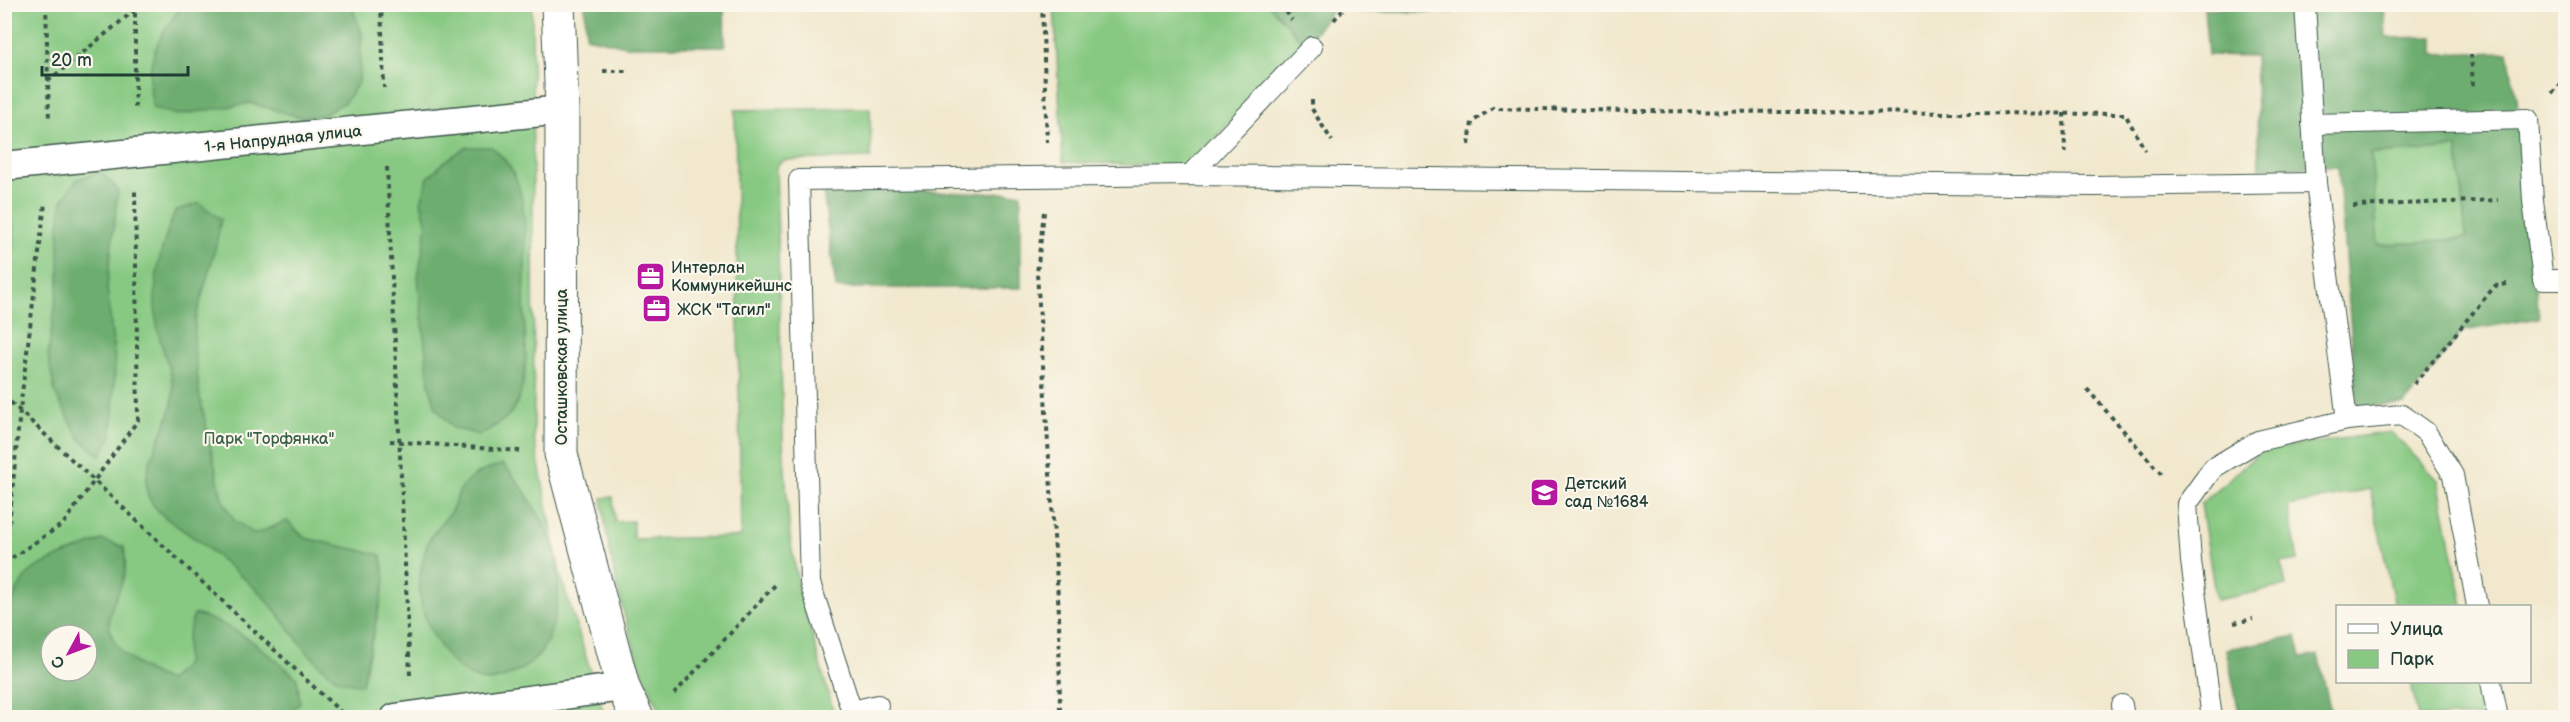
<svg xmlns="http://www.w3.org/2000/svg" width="2570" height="722" font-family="'Balsamiq Sans',sans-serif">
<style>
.green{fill:#87c982;stroke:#53835b;stroke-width:1.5;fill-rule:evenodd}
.forest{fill:#6dad70;stroke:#467552;stroke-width:1.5;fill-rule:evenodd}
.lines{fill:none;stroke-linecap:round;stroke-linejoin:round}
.service-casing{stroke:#3e574b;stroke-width:22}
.pedestrian-casing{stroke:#3e574b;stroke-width:31}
.minor-casing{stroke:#3e574b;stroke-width:35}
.path{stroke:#3e574b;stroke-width:4;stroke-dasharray:4.5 4.5;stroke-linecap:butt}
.service{stroke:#fff;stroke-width:20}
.pedestrian{stroke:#fff;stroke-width:28}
.minor{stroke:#fff;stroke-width:33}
.labels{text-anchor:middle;stroke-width:4.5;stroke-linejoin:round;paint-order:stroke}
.street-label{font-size:16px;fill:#1f3d34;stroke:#fbf7ec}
.poi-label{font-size:16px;fill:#1f3d34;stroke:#fbf7ec;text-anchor:start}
.park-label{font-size:16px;fill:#396048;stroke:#fbf7ec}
</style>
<rect width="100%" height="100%" fill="#fbf7ec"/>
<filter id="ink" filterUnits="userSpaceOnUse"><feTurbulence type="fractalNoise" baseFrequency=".0167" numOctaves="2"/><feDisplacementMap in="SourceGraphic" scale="12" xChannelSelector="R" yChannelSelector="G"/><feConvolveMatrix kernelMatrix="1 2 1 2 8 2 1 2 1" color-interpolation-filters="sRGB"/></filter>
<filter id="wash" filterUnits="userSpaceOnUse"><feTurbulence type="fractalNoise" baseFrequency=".008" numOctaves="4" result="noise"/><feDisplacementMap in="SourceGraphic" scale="24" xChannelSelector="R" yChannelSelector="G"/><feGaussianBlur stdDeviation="1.35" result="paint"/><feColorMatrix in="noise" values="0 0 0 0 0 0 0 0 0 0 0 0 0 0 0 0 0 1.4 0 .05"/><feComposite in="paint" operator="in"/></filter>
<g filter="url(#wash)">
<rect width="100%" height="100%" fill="#f1e8cd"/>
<g class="green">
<path d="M4,5H532L534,439L561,577L605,717H5ZM51,635H87V671H51Z"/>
<path d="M1054,5H1269L1305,45L1187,167L1063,162Z"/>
<path d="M870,108L871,158L783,160L776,166L783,442L790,538L799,590L835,717H664C632,664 608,560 602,498L613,497L615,522L633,521V539L741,537L735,110Z"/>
<path d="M2458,148L2466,239L2377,245L2371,154Z"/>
<path d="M2391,432L2438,480L2463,606H2395L2370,489L2288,506L2298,560L2281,563L2286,586L2216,600L2201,504L2262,450Z"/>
<path d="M2411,682H2478L2485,717H2418Z"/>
</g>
<g class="forest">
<path d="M1453,4V12H1361L1334,8L1305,45L1269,5Z"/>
<path d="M2276,4L2384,5L2386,38L2434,37V54L2508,52L2521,128L2539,318L2463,331L2405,404L2357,407L2338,166L2259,168L2255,56L2208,55L2204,9ZM2458,148L2466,238L2378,245L2371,154Z"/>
<path d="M184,5H351L362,33L359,82L345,102L324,115L300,117L251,103L178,115L153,108C144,66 155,36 184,5Z"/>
<path d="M585,5H724L725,46H626L586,37Z"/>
<path d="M466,147H492C505,159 512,167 518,184C530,223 524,267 524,308C525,340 530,372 517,403C510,419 494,427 479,435L453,428L436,408L429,384L418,277L427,226L421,202L428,178L445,161Z"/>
<path d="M101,172L118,190L107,288L115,362L112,435L100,456L80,439L55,393L48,355L59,279V227L62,201L77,179Z"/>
<path d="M823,191L1021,193V288H836Z"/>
<path d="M5,203L14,230L5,333Z"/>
<path d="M199,203L221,219L216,245L195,321L194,346L200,398L222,498L234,520L255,534L287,521L305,538L381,555L385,581L362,685C354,683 342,682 336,678C303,656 285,617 257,590C239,574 220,559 201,543C185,530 155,516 148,495C139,468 166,433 172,405C177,380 164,358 159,335C149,291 159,251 175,211Z"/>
<path d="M503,464C520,482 547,524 554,549C562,580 559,622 542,651C531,667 494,688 475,678C458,671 446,657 437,641C419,611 415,588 424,555C428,537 438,527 450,513C455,506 456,496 461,489C471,474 487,469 503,464Z"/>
<path d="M102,540L124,547C125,555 126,563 125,570C124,585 113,599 110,614C103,648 142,670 169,681L186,664L187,638L194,614C237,625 265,650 297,678L300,703L282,717H8C1,675 0,603 30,572C43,561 84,547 102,540ZM51,635H87V671H51Z"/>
<path d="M2296,636L2301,658L2318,655L2332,717H2240L2226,649Z"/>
</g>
</g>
<g filter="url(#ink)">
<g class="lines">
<defs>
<g id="service">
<path d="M2305,4L2316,183L2347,420"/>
<path d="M2312,124L2528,119L2533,201L2543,280H2566"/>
<path d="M1190,175L1312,47"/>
<path d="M2491,682L2498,718"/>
<path d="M2122,705L2124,718"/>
<path d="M852,711L878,705"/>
<path d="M854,718L810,583L799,180L1190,175L2094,186L2316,183"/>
<path d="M2212,718L2191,561L2187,504L2213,468L2258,441L2347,420L2402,415L2426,432L2453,475L2477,606"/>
</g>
<g id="pedestrian">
<path d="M4,166L562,110"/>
<path d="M395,718L623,687"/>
</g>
<path id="minor" d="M558,4L562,110L561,454L623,687L637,718"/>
</defs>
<use href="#service" class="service-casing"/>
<use href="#pedestrian" class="pedestrian-casing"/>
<use href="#minor" class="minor-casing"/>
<g class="path">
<path d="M46,4L49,121"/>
<path d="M135,4V112"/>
<path d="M381,4L384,88"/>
<path d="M1042,4L1047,142"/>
<path d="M1281,4L1292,20"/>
<path d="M1334,20L1347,4"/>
<path d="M2471,54L2473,86"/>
<path d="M603,71H626"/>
<path d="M48,81L142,4"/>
<path d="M2552,93L2566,79"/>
<path d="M1312,100V109L1332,141"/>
<path d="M2064,113L2065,152"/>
<path d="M1469,145L1472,122L1493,108L1632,111L2125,114L2145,150"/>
<path d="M387,167L410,675"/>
<path d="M2353,206L2498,200"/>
<path d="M1044,212L1037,273L1059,613L1060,718"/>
<path d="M2414,384L2495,286L2507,284"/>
<path d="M2087,389L2164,477"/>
<path d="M4,396L347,718"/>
<path d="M390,441L520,451"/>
<path d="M4,563L63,524L138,420L135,191"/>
<path d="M4,577L20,410L45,203"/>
<path d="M2234,623L2253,619"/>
<path d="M674,694L775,585"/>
</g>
<use href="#service" class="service"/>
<use href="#pedestrian" class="pedestrian"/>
<use href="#minor" class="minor"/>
</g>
</g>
<defs>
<symbol id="office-square" viewBox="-11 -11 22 22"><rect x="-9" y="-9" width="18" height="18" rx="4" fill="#b5179e" stroke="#fbf7ec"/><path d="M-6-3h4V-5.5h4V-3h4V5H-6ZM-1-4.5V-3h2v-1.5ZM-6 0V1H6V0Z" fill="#fff"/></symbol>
<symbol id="school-square" viewBox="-11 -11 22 22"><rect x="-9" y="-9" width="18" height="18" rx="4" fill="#b5179e" stroke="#fbf7ec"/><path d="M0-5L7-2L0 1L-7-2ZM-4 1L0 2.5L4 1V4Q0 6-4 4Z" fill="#fff"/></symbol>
</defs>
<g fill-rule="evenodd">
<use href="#office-square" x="634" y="260" width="33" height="33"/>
<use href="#office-square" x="640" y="292" width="33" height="33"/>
<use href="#school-square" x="1528" y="476" width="33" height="33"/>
</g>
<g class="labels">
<g class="street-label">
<text transform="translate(283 138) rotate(-6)" y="6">1-я Напрудная улица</text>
<text transform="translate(561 367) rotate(-90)" y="6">Осташковская улица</text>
</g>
<g class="poi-label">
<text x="671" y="273">Интерлан<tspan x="671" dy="18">Коммуникейшнс</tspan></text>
<text x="677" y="315">ЖСК "Тагил"</text>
<text x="1565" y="489">Детский<tspan x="1565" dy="18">сад №1684</tspan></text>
</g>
<g class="park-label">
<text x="269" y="444">Парк "Торфянка"</text>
</g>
</g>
<rect width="2570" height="722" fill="none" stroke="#fbf7ec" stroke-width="24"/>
<rect x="2336" y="605" width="195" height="78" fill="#fbf7ec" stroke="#a3ada2" stroke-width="1.5"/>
<rect x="2348" y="624" width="30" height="9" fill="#ffffff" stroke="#a3ada2" stroke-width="1.5"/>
<text x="2390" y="635" font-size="18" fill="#1f3d34">Улица</text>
<rect x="2348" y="650" width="30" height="18" fill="#87c982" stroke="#a3ada2" stroke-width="1.5"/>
<text x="2390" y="665" font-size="18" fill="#1f3d34">Парк</text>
<g transform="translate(69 653) rotate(229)"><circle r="28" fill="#fbf7ec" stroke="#a3ada2" stroke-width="1.5"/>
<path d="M0-4.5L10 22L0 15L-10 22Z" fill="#b5179e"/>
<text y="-9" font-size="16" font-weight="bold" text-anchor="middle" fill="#1f3d34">С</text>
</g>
<path d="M42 66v9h146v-9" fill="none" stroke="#1f3d34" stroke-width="3"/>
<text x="51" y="66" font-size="18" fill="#1f3d34" stroke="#fbf7ec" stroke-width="4.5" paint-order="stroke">20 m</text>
</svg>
